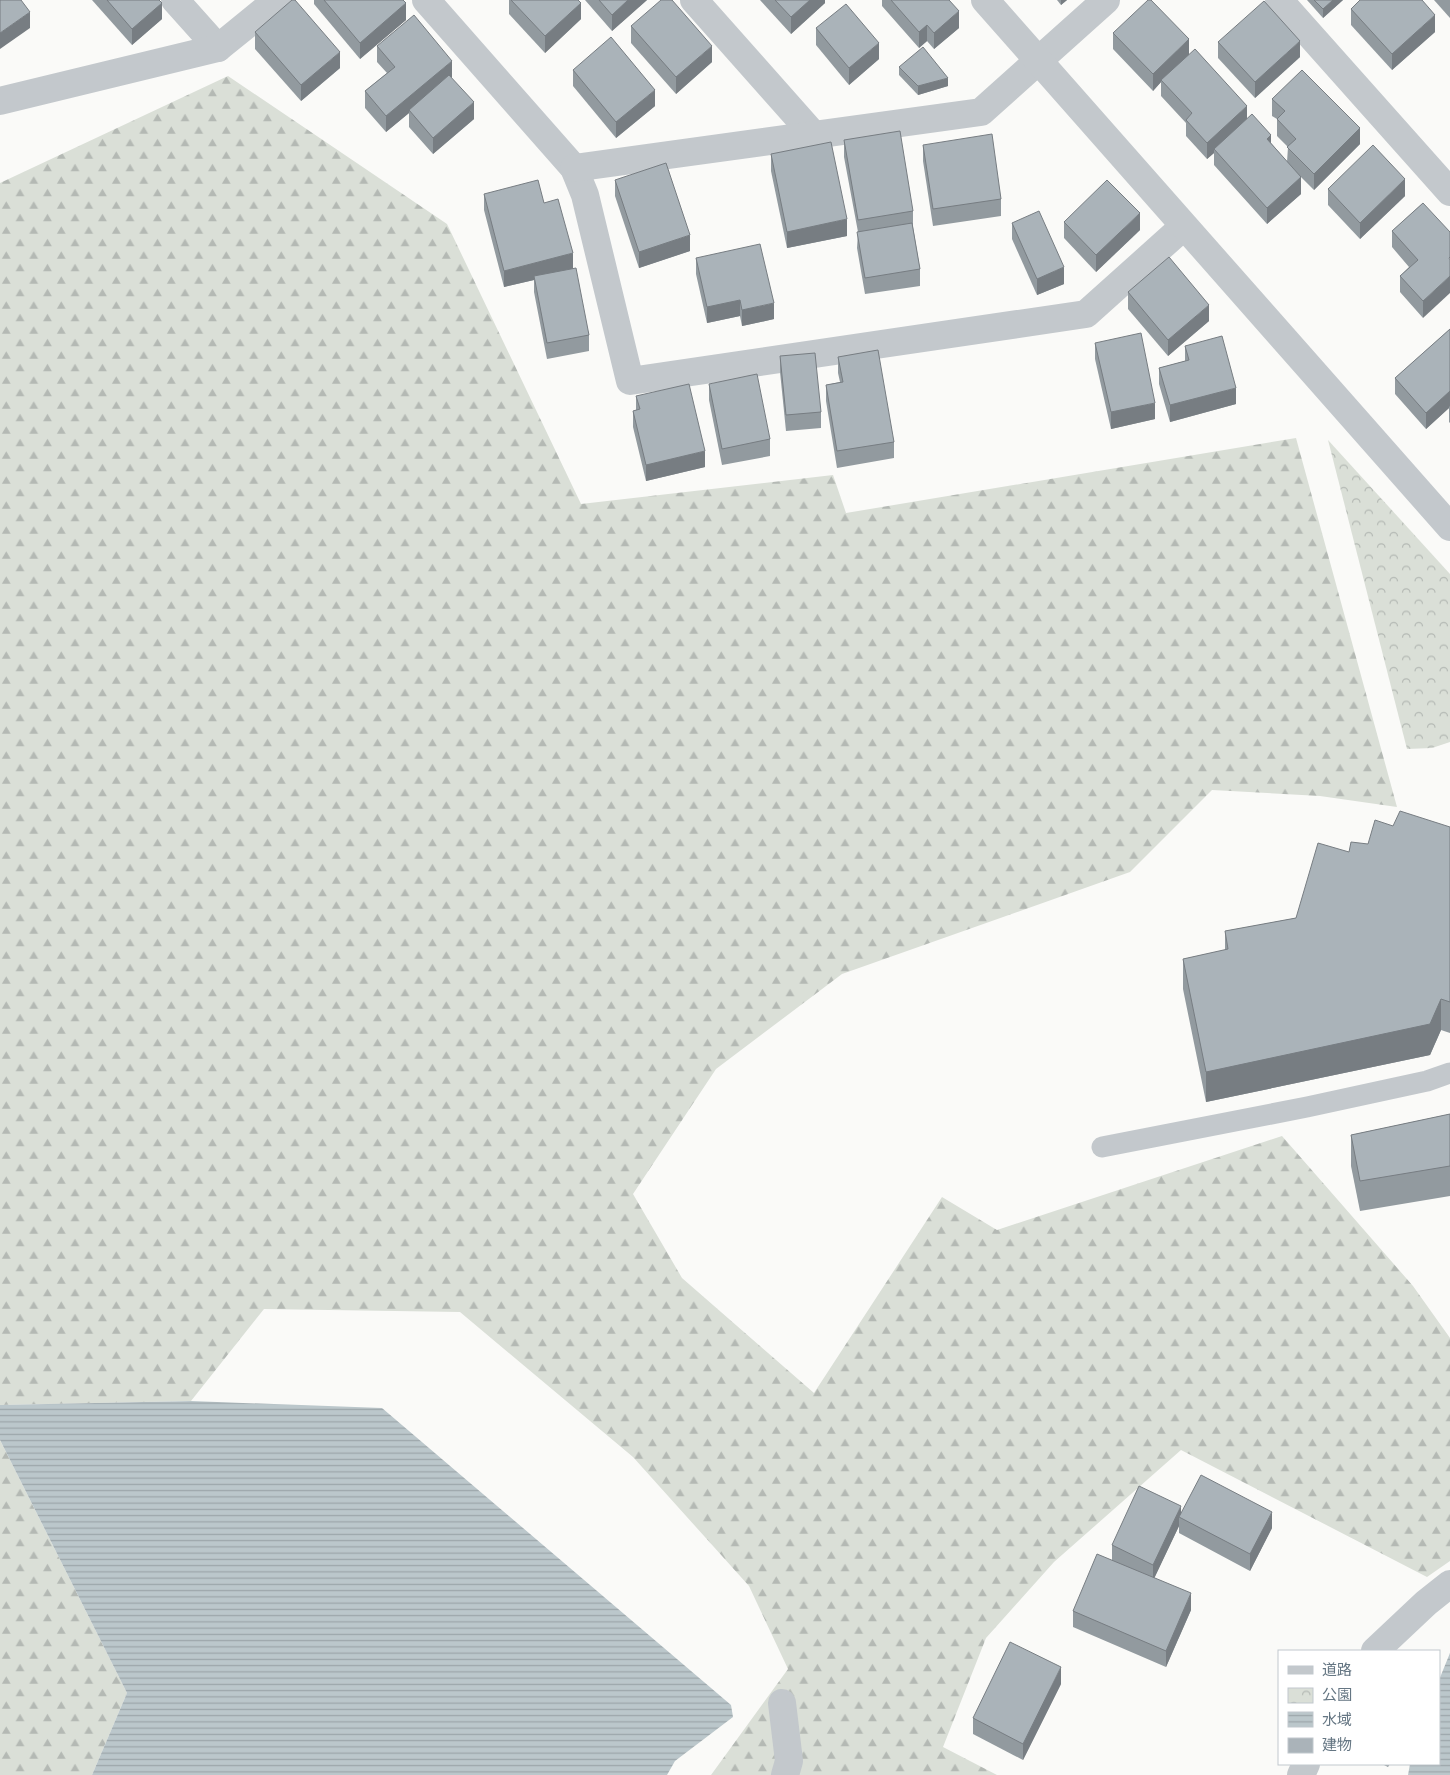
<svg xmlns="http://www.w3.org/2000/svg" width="1450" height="1775" font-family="'Noto Sans','Noto Sans JP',sans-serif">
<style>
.forest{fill:url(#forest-firs)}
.park{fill:url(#park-crowns)}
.water{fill:url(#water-rules)}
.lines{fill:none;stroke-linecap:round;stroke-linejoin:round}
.service{stroke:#c3c8cc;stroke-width:21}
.minor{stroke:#c3c8cc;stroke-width:28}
.tertiary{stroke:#c3c8cc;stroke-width:28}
.wall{fill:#929a9f}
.shaded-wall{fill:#777d82}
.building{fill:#aab3b9;stroke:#777d82}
</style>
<defs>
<pattern id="forest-firs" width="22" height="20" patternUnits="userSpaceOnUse" patternTransform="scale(1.25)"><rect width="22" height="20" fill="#dadfd7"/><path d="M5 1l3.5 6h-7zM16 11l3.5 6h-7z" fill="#b4b9b4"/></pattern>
<pattern id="park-crowns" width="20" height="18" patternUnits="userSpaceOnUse" patternTransform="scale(1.25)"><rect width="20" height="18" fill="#dadfd7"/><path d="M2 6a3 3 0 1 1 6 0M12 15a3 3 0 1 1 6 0" fill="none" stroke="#b4b9b4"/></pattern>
<pattern id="water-rules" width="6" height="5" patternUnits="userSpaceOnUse" patternTransform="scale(1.25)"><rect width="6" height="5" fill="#bbc7cb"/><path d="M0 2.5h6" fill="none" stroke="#9ca6aa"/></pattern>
</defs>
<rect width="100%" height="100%" fill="#fafaf8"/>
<g class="forest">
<path d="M228,76L447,224L581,504L833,475L846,513L1296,438L1397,807L1320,796L1212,790L1130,872L842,974L716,1069L633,1194L682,1278L814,1393L942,1197L997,1230L1282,1136L1413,1286L1450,1338V1561L1427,1577L1181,1450L1054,1562L986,1638L943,1747L997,1775H711L788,1669L749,1586L633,1457L460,1312L264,1309L191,1401L0,1405V183Z"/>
<path d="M0,1440L127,1693L92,1775H0Z"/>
</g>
<path class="park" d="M1328,440L1450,574V742L1432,748L1407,749Z"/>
<g class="water">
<path d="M191,1401L382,1408L731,1705L733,1717L675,1761L667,1775H92L127,1693L0,1440V1405Z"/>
<path d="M1450,1653V1775H1408L1410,1764H1439V1680Z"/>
</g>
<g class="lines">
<path class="service" d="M1102,1147L1307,1107L1427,1081L1450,1073"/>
<g class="minor">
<path d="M175,0L218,48"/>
<path d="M426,0L574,168L585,195L630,381L1086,314L1183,227"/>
<path d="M694,0L812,133"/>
<path d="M1279,0L1450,192"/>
<path d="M0,101L218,48L277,0"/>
<path d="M574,168L981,112L1106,0"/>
<path d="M1375,1651L1426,1603L1450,1584"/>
<path d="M782,1703L789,1761L785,1775"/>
<path d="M1301,1775L1306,1764"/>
</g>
<path class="tertiary" d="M985,0L1450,527"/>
</g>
<g class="wall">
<path d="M92,0H159L162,19L132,45Z"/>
<path d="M314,0H403L406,20L360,59L314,4Z"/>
<path d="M509,0H578L581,19L545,53L509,14Z"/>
<path d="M585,0H647L612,31Z"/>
<path d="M760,0H825V3L791,34Z"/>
<path d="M882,0H949L959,28L934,49L927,41L919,48L882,6Z"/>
<path d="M1057,0H1067L1061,5Z"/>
<path d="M1307,0H1343L1323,18Z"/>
<path d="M1434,0H1450V18Z"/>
<path d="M1351,9L1435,32L1392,70L1351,25Z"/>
<path d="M631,26L712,62L676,94L631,43Z"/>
<path d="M816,28L879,59L849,85L816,45Z"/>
<path d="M255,32L340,68L301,101L255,49Z"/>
<path d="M1113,33L1189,54L1247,119L1271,143L1287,162L1288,147L1277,136V119L1272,116V99L1360,144L1314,190L1300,176L1301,194L1267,224L1214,165V153L1207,159L1186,136V123L1161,96V82L1153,91L1113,49Z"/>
<path d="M1218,42L1300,57L1255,98L1218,58Z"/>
<path d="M377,46L452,77L451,78L474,119L433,154L409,127V113L386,132L365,108V91L387,73L377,62Z"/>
<path d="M899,67L948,86L918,95L899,75Z"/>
<path d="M573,70L655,106L616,138L573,86Z"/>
<path d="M844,140L913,211V227L920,269V286L865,294L857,248L858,232L844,157Z"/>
<path d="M923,145L1001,199V216L933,226L923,161Z"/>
<path d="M771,154L847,236L787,248L771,171Z"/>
<path d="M615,180L690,251L639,268L615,196Z"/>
<path d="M1328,189L1405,196L1360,239L1328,205Z"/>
<path d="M484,194L544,203L573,268L589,335V351L547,359L534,292V280L504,287L484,210Z"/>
<path d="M1423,203V318L1400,292V276L1409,267L1392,247V231Z"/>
<path d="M1064,222L1140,230L1096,272L1064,238Z"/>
<path d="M1012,223L1064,284L1037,295L1012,239Z"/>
<path d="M696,258L774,319L742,326L740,316L707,323L696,274Z"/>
<path d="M1128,292L1209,321L1168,356L1128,309Z"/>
<path d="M1450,329V423L1449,422V408L1426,429L1395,394V378Z"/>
<path d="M1095,343L1155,419L1111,429L1095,359Z"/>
<path d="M1185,346L1236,404L1170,422L1159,384V368L1185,361Z"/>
<path d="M780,356L821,412V428L786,431L780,372Z"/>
<path d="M838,357L894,442V458L837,468L826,401V385L840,382L838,373Z"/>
<path d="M709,384L770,439V456L722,465L709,400Z"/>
<path d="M636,396L705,467L646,481L633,427V411L636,410Z"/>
<path d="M1393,826L1450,827V1033L1441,1030L1430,1055L1206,1102L1183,989V959L1225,950V931L1296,918L1349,852L1368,844Z"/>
<path d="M1450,1114V1196L1360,1211L1351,1166V1135Z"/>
<path d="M1181,1514L1272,1528L1250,1571L1179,1533V1526L1154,1578L1191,1610L1166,1667L1073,1627V1611L1112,1560V1545Z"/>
<path d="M1061,1684L1023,1760L973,1734V1718Z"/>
<path d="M1382,1764H1390L1388,1767Z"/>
</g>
<g class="shaded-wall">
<path d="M628,0H647L612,31V15Z"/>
<path d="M810,0H825V3L791,34V17Z"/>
<path d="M1061,0H1067L1061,5Z"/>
<path d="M1333,0H1343L1323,18V9Z"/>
<path d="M162,3V19L132,45V29Z"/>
<path d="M406,3V20L360,59V43Z"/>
<path d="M581,3V19L545,53V36Z"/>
<path d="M959,11V28L934,49V33Z"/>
<path d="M30,12V28L0,49V33Z"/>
<path d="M1435,15V32L1392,70V54Z"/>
<path d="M927,25V41L919,48V32Z"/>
<path d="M1189,39V56L1161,80V82L1153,91V74Z"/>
<path d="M1300,41V57L1255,98V82Z"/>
<path d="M879,43V59L849,85V68Z"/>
<path d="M712,46V62L676,94V77Z"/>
<path d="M340,52V68L301,101V85Z"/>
<path d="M452,61V77L410,112L409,110V113L386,132V116Z"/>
<path d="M948,78V86L918,95V86Z"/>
<path d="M655,90V106L616,138V122Z"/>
<path d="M474,102V119L433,154V138Z"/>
<path d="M1247,106V122L1214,149V153L1207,159V143Z"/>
<path d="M1360,128V144L1314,190V174Z"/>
<path d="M1271,135V151L1267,139Z"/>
<path d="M1301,177V194L1267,224V208Z"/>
<path d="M1405,179V196L1360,239V223Z"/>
<path d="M1140,213V230L1096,272V255Z"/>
<path d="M847,219V236L787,248V232Z"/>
<path d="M690,235V251L639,268V252Z"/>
<path d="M573,253V270L534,276V280L504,287V271Z"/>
<path d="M1064,267V284L1037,295V279Z"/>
<path d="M1450,276V293L1423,318V301Z"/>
<path d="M740,300V316L707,323V307Z"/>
<path d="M774,303V319L742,326V310Z"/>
<path d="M1209,305V321L1168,356V340Z"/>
<path d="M1236,388V404L1170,422V405Z"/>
<path d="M1450,391V407L1449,406V408L1426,429V413Z"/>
<path d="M1155,403V419L1111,429V412Z"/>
<path d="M705,451V467L646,481V465Z"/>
<path d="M1441,999V1030L1430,1055L1206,1102V1072Z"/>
<path d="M1181,1506V1518L1179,1517V1526L1153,1581V1565Z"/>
<path d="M1272,1512V1528L1250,1571V1554Z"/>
<path d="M1191,1593V1610L1166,1667V1651Z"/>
<path d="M1061,1667V1684L1023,1760V1744Z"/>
</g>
<g class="building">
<path d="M0,0H21L30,12L0,33Z"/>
<path d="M107,0H159L162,3L132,29Z"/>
<path d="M292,0H295L340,52L301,85L255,32Z"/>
<path d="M324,0H403L406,3L360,43Z"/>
<path d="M511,0H578L581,3L545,36Z"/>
<path d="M599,0H628L612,15Z"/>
<path d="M661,0H672L712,46L676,77L631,26Z"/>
<path d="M775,0H810L791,17Z"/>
<path d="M891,0H949L959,11L934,33L927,25L919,32Z"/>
<path d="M1148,0H1151L1189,39L1153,74L1113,33Z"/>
<path d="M1314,0H1333L1323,9Z"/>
<path d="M1360,0H1422L1435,15L1392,54L1351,9Z"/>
<path d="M1264,1L1300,41L1255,82L1218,42Z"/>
<path d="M846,4L879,43L849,68L816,28Z"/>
<path d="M414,15L452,61L386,116L365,91L395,67L377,46Z"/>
<path d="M611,37L655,90L616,122L573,70Z"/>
<path d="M923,47L948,78L918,86L899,67Z"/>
<path d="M1195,49L1247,106L1207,143L1186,120L1192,113L1161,80Z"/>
<path d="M1302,70L1360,128L1314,174L1287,147L1296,139L1277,119L1285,111L1272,99Z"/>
<path d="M449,75L474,102L433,138L409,110Z"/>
<path d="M1252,114L1271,135L1267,139L1301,177L1267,208L1214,149Z"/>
<path d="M900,131L913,211L858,220L844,140Z"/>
<path d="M992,134L1001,199L933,209L923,145Z"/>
<path d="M831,142L847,219L787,232L771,154Z"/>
<path d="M1373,145L1405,179L1360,223L1328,189Z"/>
<path d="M666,163L690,235L639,252L615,180Z"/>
<path d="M538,180L544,203L558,199L573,253L504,271L484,194Z"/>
<path d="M1107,180L1140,213L1096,255L1064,222Z"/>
<path d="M1423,203L1450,232V257L1449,258L1450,260V276L1423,301L1400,276L1418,260L1392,231Z"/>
<path d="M1039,211L1064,267L1037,279L1012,223Z"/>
<path d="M912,223L920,269L865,278L857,232Z"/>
<path d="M760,244L774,303L742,310L740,300L707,307L696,258Z"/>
<path d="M1169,257L1209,305L1168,340L1128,292Z"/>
<path d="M576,268L589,335L547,343L534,276Z"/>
<path d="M1450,329V391L1426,413L1395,378Z"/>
<path d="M1141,333L1155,403L1111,412L1095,343Z"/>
<path d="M1222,336L1236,388L1170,405L1159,368L1189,360L1185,346Z"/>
<path d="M878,350L894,442L837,451L826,385L843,382L838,357Z"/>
<path d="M815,353L821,412L786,415L780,356Z"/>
<path d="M757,374L770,439L722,449L709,384Z"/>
<path d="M689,384L705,451L646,465L633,411L640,409L636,396Z"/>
<path d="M1400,811L1450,827V1002L1441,999L1430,1024L1206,1072L1183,959L1228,949L1225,931L1296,918L1318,843L1349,852L1351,842L1368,844L1375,820L1393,826Z"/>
<path d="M1450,1114V1166L1360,1181L1351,1135Z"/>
<path d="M1201,1475L1272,1512L1250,1554L1179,1517Z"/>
<path d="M1139,1486L1181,1506L1153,1565L1112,1545Z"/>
<path d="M1097,1554L1191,1593L1166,1651L1073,1611Z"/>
<path d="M1010,1642L1061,1667L1023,1744L973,1718Z"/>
</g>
<rect x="1278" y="1650" width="162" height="115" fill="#ffffff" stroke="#c1c8cd"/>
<rect x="1288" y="1666" width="25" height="8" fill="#c3c8cc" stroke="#c1c8cd"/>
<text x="1322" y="1675" font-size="15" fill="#657683">道路</text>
<rect x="1288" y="1688" width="25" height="15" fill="url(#park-crowns)" stroke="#c1c8cd"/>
<text x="1322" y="1700" font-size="15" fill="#657683">公園</text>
<rect x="1288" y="1712" width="25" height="15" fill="url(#water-rules)" stroke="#c1c8cd"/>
<text x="1322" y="1725" font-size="15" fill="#657683">水域</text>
<rect x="1288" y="1738" width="25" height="15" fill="#aab3b9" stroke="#c1c8cd"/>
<text x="1322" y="1750" font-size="15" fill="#657683">建物</text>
</svg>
